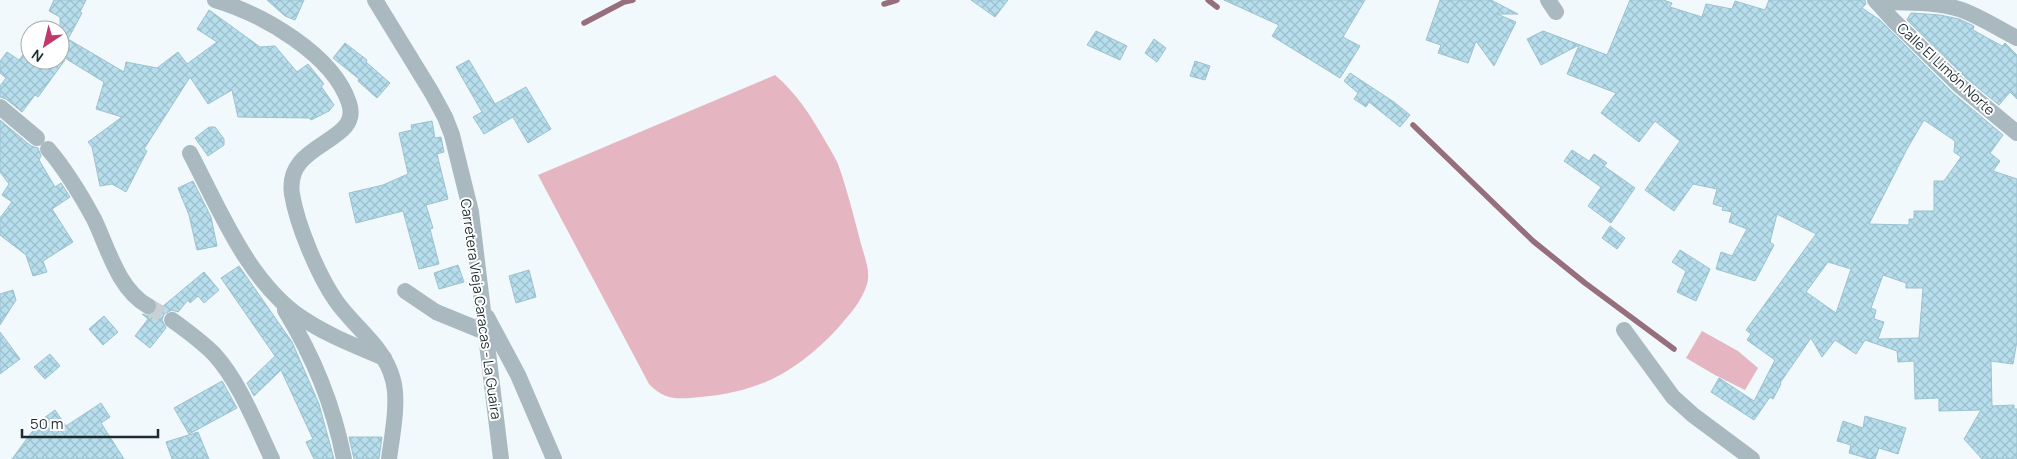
<svg xmlns="http://www.w3.org/2000/svg" width="2017" height="459" font-family="Manrope,sans-serif">
<style>
.grass{fill:#e5b5c1}
.lines{fill:none;stroke-linecap:round;stroke-linejoin:round}
.stream{stroke:#976e7c;stroke-width:5.5}
.building{fill:url(#building-cross-hatch);stroke:#9cc2cf;fill-rule:evenodd}
.street-tunnel{stroke:#c7d0d3;stroke-width:16;stroke-dasharray:16 8;stroke-linecap:butt}
.street{stroke:#a9b9bf;stroke-width:16}
.labels{text-anchor:middle;stroke-width:4;stroke-linejoin:round;paint-order:stroke}
.street-label{font-size:14px;fill:#1d2c31;stroke:#fff}
</style>
<defs>
<pattern id="building-cross-hatch" width="8" height="8" patternUnits="userSpaceOnUse" patternTransform="scale(1.25)"><rect width="8" height="8" fill="#b7deec"/><path d="M0 0l8 8M0 8l8-8" fill="none" stroke="#9dbfcb"/></pattern>
</defs>
<rect width="100%" height="100%" fill="#f1f9fc"/>
<g class="grass">
<path d="M775,75C796,93 809,113 823,137C828,146 834,155 838,164C847,189 854,217 861,244C864,255 871,272 867,284C862,301 850,314 838,328C798,371 760,392 701,397C678,399 665,401 649,384L538,175Z"/>
<path d="M1702,331L1738,351L1758,368L1745,390L1715,375L1686,358Z"/>
</g>
<g class="lines">
<g class="stream">
<path d="M1208,0L1217,7"/>
<path d="M884,4L897,0"/>
<path d="M584,23L624,2L633,0"/>
<path d="M1413,125L1533,241L1585,283L1674,349"/>
</g>
</g>
<g class="building">
<path d="M54,0H86L80,12L82,13L68,39L124,72L126,62L157,68L178,52L187,64L217,42L197,29L209,10L260,47L275,46L297,72L308,64L324,84L321,86L334,105L329,111L311,120L309,118L238,117L232,90L208,104L190,77L144,149L147,151L126,192L112,184L100,186L92,147L88,142L122,117L96,109L104,82L60,55V17L49,11Z"/>
<path d="M267,0H304L295,20L285,16Z"/>
<path d="M971,0H1008L995,17Z"/>
<path d="M1224,0H1365L1343,37L1360,46L1340,78L1272,36L1279,25Z"/>
<path d="M1440,0H1491L1518,14H1497L1516,22L1494,66L1476,41L1468,63L1438,53L1441,45L1426,40Z"/>
<path d="M1630,0H1663L1672,3L1670,7L1702,17L1706,4L1732,9L1735,1L1765,10L1769,0H1865L1866,4L1862,8L1880,20L1953,93L2003,135L1990,153L2000,161L1993,171L2017,179V341L2013,364L1991,361L1992,406L2014,405V409H2017V459H1982L1964,439L1981,410L1939,411V398L1915,399L1914,361L1898,362L1897,351L1865,340L1856,354L1835,340L1822,357L1811,338L1780,383L1781,384L1773,399L1770,397L1754,420L1711,392L1719,378L1754,401L1775,360L1747,340L1751,334L1746,330L1816,234L1777,214L1770,242L1774,245L1755,281L1716,269L1721,252L1732,256L1747,229L1729,222L1732,212L1722,210L1723,207L1713,204L1717,189L1693,184L1674,211L1645,190L1680,141L1655,121L1639,142L1601,113L1616,93L1567,74L1579,45L1541,65L1527,39L1543,31L1607,55ZM1924,120L1955,141L1954,152L1961,157L1944,181H1934V211H1914V219H1909V225L1869,224L1907,149ZM1828,262L1851,269L1836,313L1806,292ZM1883,275L1906,283V288H1923L1919,338L1878,339L1884,322L1874,319L1876,310L1871,308Z"/>
<path d="M1911,13L1940,15L1959,19L1974,26L1973,30L2002,46L2005,43L2017,55V99L2010,92L1999,105L1966,78L1907,20Z"/>
<path d="M1096,31L1127,46L1120,60L1087,45Z"/>
<path d="M1154,39L1166,48L1157,62L1145,53Z"/>
<path d="M345,43L367,60L366,62L390,83L377,98L358,81L359,79L333,58Z"/>
<path d="M26,51L30,55V60H65L38,97L35,95L22,112L6,99L0,97V86L6,78L0,73V61L7,52L19,60Z"/>
<path d="M469,60L495,104L526,87L551,129L528,143L513,117L484,134L473,117L482,112L456,67Z"/>
<path d="M1195,61L1210,66L1205,80L1190,76Z"/>
<path d="M1350,73L1394,102L1410,115L1400,127L1369,102L1366,107L1354,99L1358,93L1344,81Z"/>
<path d="M0,120L31,146L38,148L41,156L39,160L55,187L61,183L70,197L52,209L73,242L43,261L47,272L33,276L26,255L0,235V218L12,202L2,195L9,184L0,172Z"/>
<path d="M432,121L435,138L441,137L444,152L437,154L448,199L426,205L433,228L430,229L439,264L419,269L403,211L356,223L349,193L383,185L408,174L399,133L412,130L411,125Z"/>
<path d="M209,127H215L224,139V145L208,156L195,138Z"/>
<path d="M1572,150L1589,161L1594,154L1607,163L1604,166L1635,188L1611,223L1588,206L1601,187L1564,161Z"/>
<path d="M193,181L211,217L217,246L197,250L189,215L178,188Z"/>
<path d="M1610,226L1625,238L1617,249L1602,238Z"/>
<path d="M1680,250L1710,269L1696,301L1677,292L1686,271L1672,262Z"/>
<path d="M458,265L464,282L439,289L434,273Z"/>
<path d="M239,266L292,342L319,404L334,459H314L306,442L313,439L281,370L254,396L247,383L275,356L221,278Z"/>
<path d="M529,270L536,297L516,303L509,276Z"/>
<path d="M204,272L219,290L204,303L198,296L190,303L188,300L178,312L172,310L164,314L162,320L166,328L150,348L135,336L148,319L142,314L148,316L153,315L156,311L157,303L162,307Z"/>
<path d="M13,290L16,300L0,325V294Z"/>
<path d="M104,316L118,332L103,345L89,329Z"/>
<path d="M0,332L20,359L0,374Z"/>
<path d="M50,354L60,366L45,379L34,367Z"/>
<path d="M222,381L237,408L189,434L174,408Z"/>
<path d="M101,403L110,417L101,423L124,459H12L40,421L55,410L66,426Z"/>
<path d="M1865,416L1906,428L1898,454L1879,448L1875,459H1870L1849,453L1851,445L1837,441L1843,421L1863,428Z"/>
<path d="M198,432L209,459H172L166,442Z"/>
<path d="M349,437H382L379,459H354Z"/>
</g>
<g class="lines">
<path class="street-tunnel" d="M148,306L172,320"/>
<g class="street">
<path d="M215,0C262,14 333,54 349,103C363,144 284,141 292,194C297,225 318,275 336,301C355,328 385,347 393,380C399,402 392,436 389,459"/>
<path d="M375,0L432,93L445,117L452,135L471,212L501,459"/>
<path d="M1548,0L1556,12"/>
<path d="M1875,0L1893,20L1959,85L2017,133"/>
<path d="M1877,2C1905,3 1935,1 1962,10C1981,17 1999,29 2017,38"/>
<path d="M0,107L37,138"/>
<path d="M48,149C66,170 81,195 94,219C108,248 118,289 148,306"/>
<path d="M190,153C219,208 248,282 302,318C327,335 356,346 384,358"/>
<path d="M405,291L436,312L485,332"/>
<path d="M285,310C314,358 333,404 344,459"/>
<path d="M487,317L518,375L554,459"/>
<path d="M172,320C186,330 201,341 214,354C239,381 256,425 272,459"/>
<path d="M1624,330L1673,397L1693,415L1752,459"/>
</g>
</g>
<g class="labels">
<g class="street-label">
<text transform="translate(1946 69) rotate(43)" y="5">Calle El Limón Norte</text>
<text transform="translate(481 309) rotate(82)" y="5">Carretera Vieja Caracas - La Guaira</text>
</g>
</g>
<g transform="translate(45 45) rotate(215)"><circle r="24" fill="#ffffff" stroke="#a5abad"/>
<path d="M0-4L9 19L0 12L-9 19Z" fill="#c2376c"/>
<text y="-8" font-size="14" font-weight="bold" text-anchor="middle" fill="#1d2c31">N</text>
</g>
<path d="M22 429v8h136v-8" fill="none" stroke="#1d2c31" stroke-width="2.5"/>
<text x="30" y="429" font-size="15" fill="#1d2c31" stroke="#ffffff" stroke-width="4" paint-order="stroke">50 m</text>
</svg>
